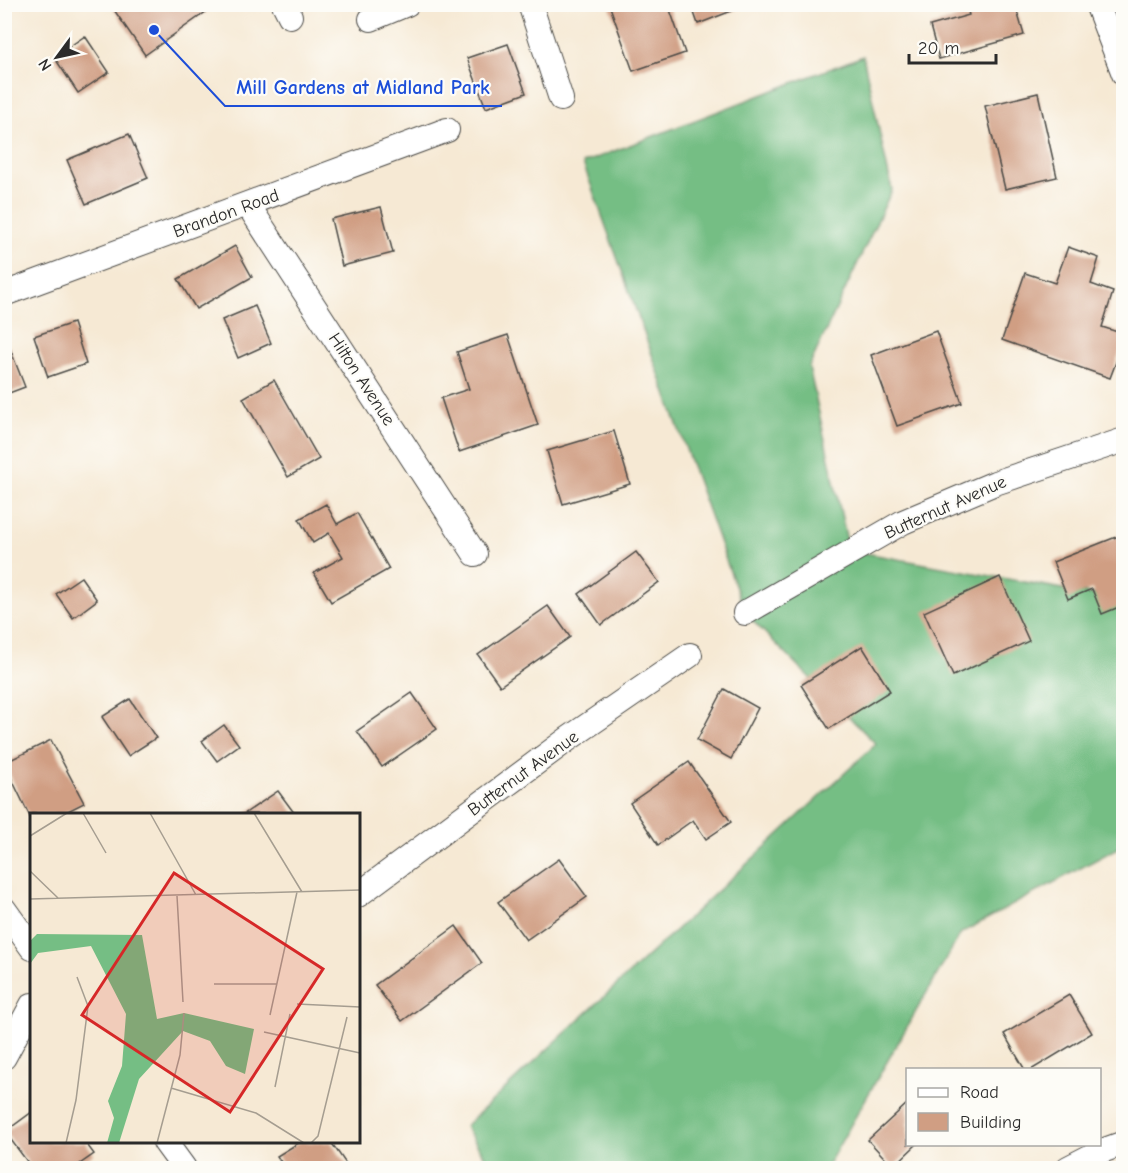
<svg xmlns="http://www.w3.org/2000/svg" width="1128" height="1173" font-family="'Comic Neue',sans-serif">
<style>
.forest{fill:#75be84;stroke:#507458;stroke-width:1.5}
.building{fill:#d09e83}
.lines{fill:none;stroke-linecap:round;stroke-linejoin:round}
.street-casing{stroke:#494844;stroke-width:26}
.street{stroke:#fff;stroke-width:24}
.labels{text-anchor:middle;stroke-width:4.5;stroke-linejoin:round;paint-order:stroke}
.street-label{font-size:18px;fill:#2b2b2b;stroke:#fdfcf7}
.inset-road{fill:none;stroke:#a59d90;stroke-width:1.5}
.view{fill:#d62828;fill-opacity:0.15;stroke:#d62828;stroke-width:3}
.inset-edge{fill:none;stroke:#2b2b2b;stroke-width:3}
.leader{fill:none;stroke:#1d4ed8;stroke-width:2}
.callout-dot{fill:#1d4ed8;stroke:#fdfcf7;stroke-width:2}
.callout-label{font-size:20px;text-anchor:middle;font-weight:bold;fill:#1d4ed8;stroke:#fdfcf7;stroke-width:4.5;stroke-linejoin:round;paint-order:stroke}
</style>
<rect width="100%" height="100%" fill="#fdfcf7"/>
<filter id="ink" filterUnits="userSpaceOnUse"><feTurbulence type="fractalNoise" baseFrequency=".0167" numOctaves="2"/><feDisplacementMap in="SourceGraphic" scale="12" xChannelSelector="R" yChannelSelector="G"/><feConvolveMatrix kernelMatrix="1 2 1 2 8 2 1 2 1" color-interpolation-filters="sRGB"/></filter>
<filter id="wash" filterUnits="userSpaceOnUse"><feTurbulence type="fractalNoise" baseFrequency=".008" numOctaves="4" result="noise"/><feDisplacementMap in="SourceGraphic" scale="24" xChannelSelector="R" yChannelSelector="G"/><feGaussianBlur stdDeviation="1.35" result="paint"/><feColorMatrix in="noise" values="0 0 0 0 0 0 0 0 0 0 0 0 0 0 0 0 0 1.4 0 .05"/><feComposite in="paint" operator="in"/></filter>
<g filter="url(#wash)">
<rect width="100%" height="100%" fill="#f6e9d4"/>
<path class="forest" d="M863,56L892,190L809,367L849,550L1123,600V845L961,933L826,1168H492L465,1126L876,744L745,613L583,163Z"/>
<g id="blocks">
<g class="building">
<path d="M110,4H217L145,55Z"/>
<path d="M609,4H668L685,53L633,71Z"/>
<path d="M691,4H747V5L698,24Z"/>
<path d="M966,4H1015L1024,35L939,59L930,26L969,15Z"/>
<path d="M85,36L109,72L78,93L54,57Z"/>
<path d="M508,44L526,93L486,108L467,58Z"/>
<path d="M1038,93L1057,177L1005,189L985,106Z"/>
<path d="M129,134L148,178L86,204L67,160Z"/>
<path d="M381,207L393,253L342,266L331,219Z"/>
<path d="M235,246L252,277L196,309L178,279Z"/>
<path d="M1068,247L1099,258L1091,284L1113,292L1102,327L1124,334V341L1110,378L1002,340L1025,273L1055,283Z"/>
<path d="M255,306L271,343L238,358L222,320Z"/>
<path d="M73,323L86,364L48,377L34,336Z"/>
<path d="M936,331L962,403L897,426L871,355Z"/>
<path d="M508,335L538,425L459,452L441,398L469,389L457,352Z"/>
<path d="M9,346L25,387L4,395V348Z"/>
<path d="M274,380L319,459L288,477L243,398Z"/>
<path d="M614,431L630,484L563,504L547,451Z"/>
<path d="M326,504L337,524L357,513L389,569L331,602L314,573L343,557L329,533L313,543L299,519Z"/>
<path d="M1121,535L1124,542V605L1102,614L1092,589L1068,599L1053,562Z"/>
<path d="M636,552L659,582L601,625L579,594Z"/>
<path d="M81,577L97,600L73,618L56,594Z"/>
<path d="M1000,577L1029,641L953,676L924,612Z"/>
<path d="M548,606L570,637L500,686L478,655Z"/>
<path d="M862,646L890,691L829,729L801,685Z"/>
<path d="M724,689L758,708L731,759L697,740Z"/>
<path d="M412,693L437,729L382,767L357,731Z"/>
<path d="M130,699L156,738L128,756L102,717Z"/>
<path d="M224,725L239,745L217,761L202,741Z"/>
<path d="M51,740L84,803L62,814H32V821L4,763Z"/>
<path d="M689,762L731,822L706,839L693,820L658,845L630,803Z"/>
<path d="M278,791L295,814H244Z"/>
<path d="M559,859L587,897L526,940L498,902Z"/>
<path d="M456,926L482,963L402,1021L375,985Z"/>
<path d="M1069,995L1092,1033L1031,1070H1025L1004,1034Z"/>
<path d="M908,1103V1144H917L893,1167L868,1140Z"/>
<path d="M32,1112V1142H85L94,1154L74,1168H32L5,1132Z"/>
<path d="M300,1142H331L349,1168H285L277,1156Z"/>
</g>
</g>
</g>
<g filter="url(#ink)">
<use href="#blocks" fill-opacity="0" stroke="#494844" stroke-width="1.5"/>
<g class="lines">
<defs>
<g id="street">
<path d="M284,4L290,16"/>
<path d="M530,4L561,99"/>
<path d="M1097,4L1124,74"/>
<path d="M371,19L407,4"/>
<path d="M248,205L475,554"/>
<path d="M4,294L447,130"/>
<path d="M745,613L903,522L995,483L1124,440"/>
<path d="M358,895L568,739L690,655"/>
<path d="M4,909L32,948"/>
<path d="M4,1057L32,1005"/>
<path d="M165,1142L184,1168"/>
<path d="M1068,1168L1099,1152L1124,1143"/>
</g>
</defs>
<use href="#street" class="street-casing"/>
<use href="#street" class="street"/>
</g>
</g>
<g class="labels">
<g class="street-label">
<text transform="translate(226 213) rotate(-20)" y="6">Brandon Road</text>
<text transform="translate(362 379) rotate(57)" y="6">Hilton Avenue</text>
<text transform="translate(945 507) rotate(-24)" y="6">Butternut Avenue</text>
<text transform="translate(523 773) rotate(-36)" y="6">Butternut Avenue</text>
</g>
</g>
<g transform="translate(30 813)">
<rect width="330" height="330" fill="#f6e9d4"/>
<path d="M7,121L112,122L127,206L154,200L224,216L215,261L196,253L180,228L153,218L109,266L89,330H77L84,305L78,288L92,253L96,201L61,133L8,140L0,151V128Z" fill="#75be84"/>
<path class="inset-road" d="M53,0L76,40M120,0L166,82M224,0L272,79M0,23L37,0M0,58L28,85M147,83L153,189M0,86L330,77M184,171H247M267,191L330,194M240,202L267,79M234,219L330,240M245,274L260,201M141,275L226,300L274,330M36,330L46,287L58,193L47,164M127,330L150,242L154,200M281,330L288,323L317,204"/>
<path class="view" d="M144,60L293,156L200,299L52,202Z"/>
<rect width="330" height="330" class="inset-edge"/>
</g>
<path class="leader" d="M154 30L225 106H502"/>
<circle class="callout-dot" cx="154" cy="30" r="6"/>
<g class="callout-label">
<text x="363" y="94">Mill Gardens at Midland Park</text>
</g>
<rect width="1128" height="1173" fill="none" stroke="#fdfcf7" stroke-width="24"/>
<rect x="906" y="1068" width="195" height="78" fill="#fdfcf7" stroke="#a9a8a5" stroke-width="1.5"/>
<rect x="918" y="1088" width="30" height="9" fill="#ffffff" stroke="#a9a8a5" stroke-width="1.5"/>
<text x="960" y="1098" font-size="18" fill="#2b2b2b">Road</text>
<rect x="918" y="1113" width="30" height="18" fill="#d09e83" stroke="#a9a8a5" stroke-width="1.5"/>
<text x="960" y="1128" font-size="18" fill="#2b2b2b">Building</text>
<g transform="translate(57 57) rotate(237)" stroke="#fdfcf7" stroke-width="4.5" paint-order="stroke">
<path d="M0-4.5L10 22L0 15L-10 22Z" fill="#2b2b2b"/>
<text y="-9" font-size="16" font-weight="bold" text-anchor="middle" fill="#2b2b2b">N</text>
</g>
<path d="M909 54v9h87v-9" fill="none" stroke="#2b2b2b" stroke-width="3"/>
<text x="918" y="54" font-size="18" fill="#2b2b2b" stroke="#fdfcf7" stroke-width="4.5" paint-order="stroke">20 m</text>
</svg>
